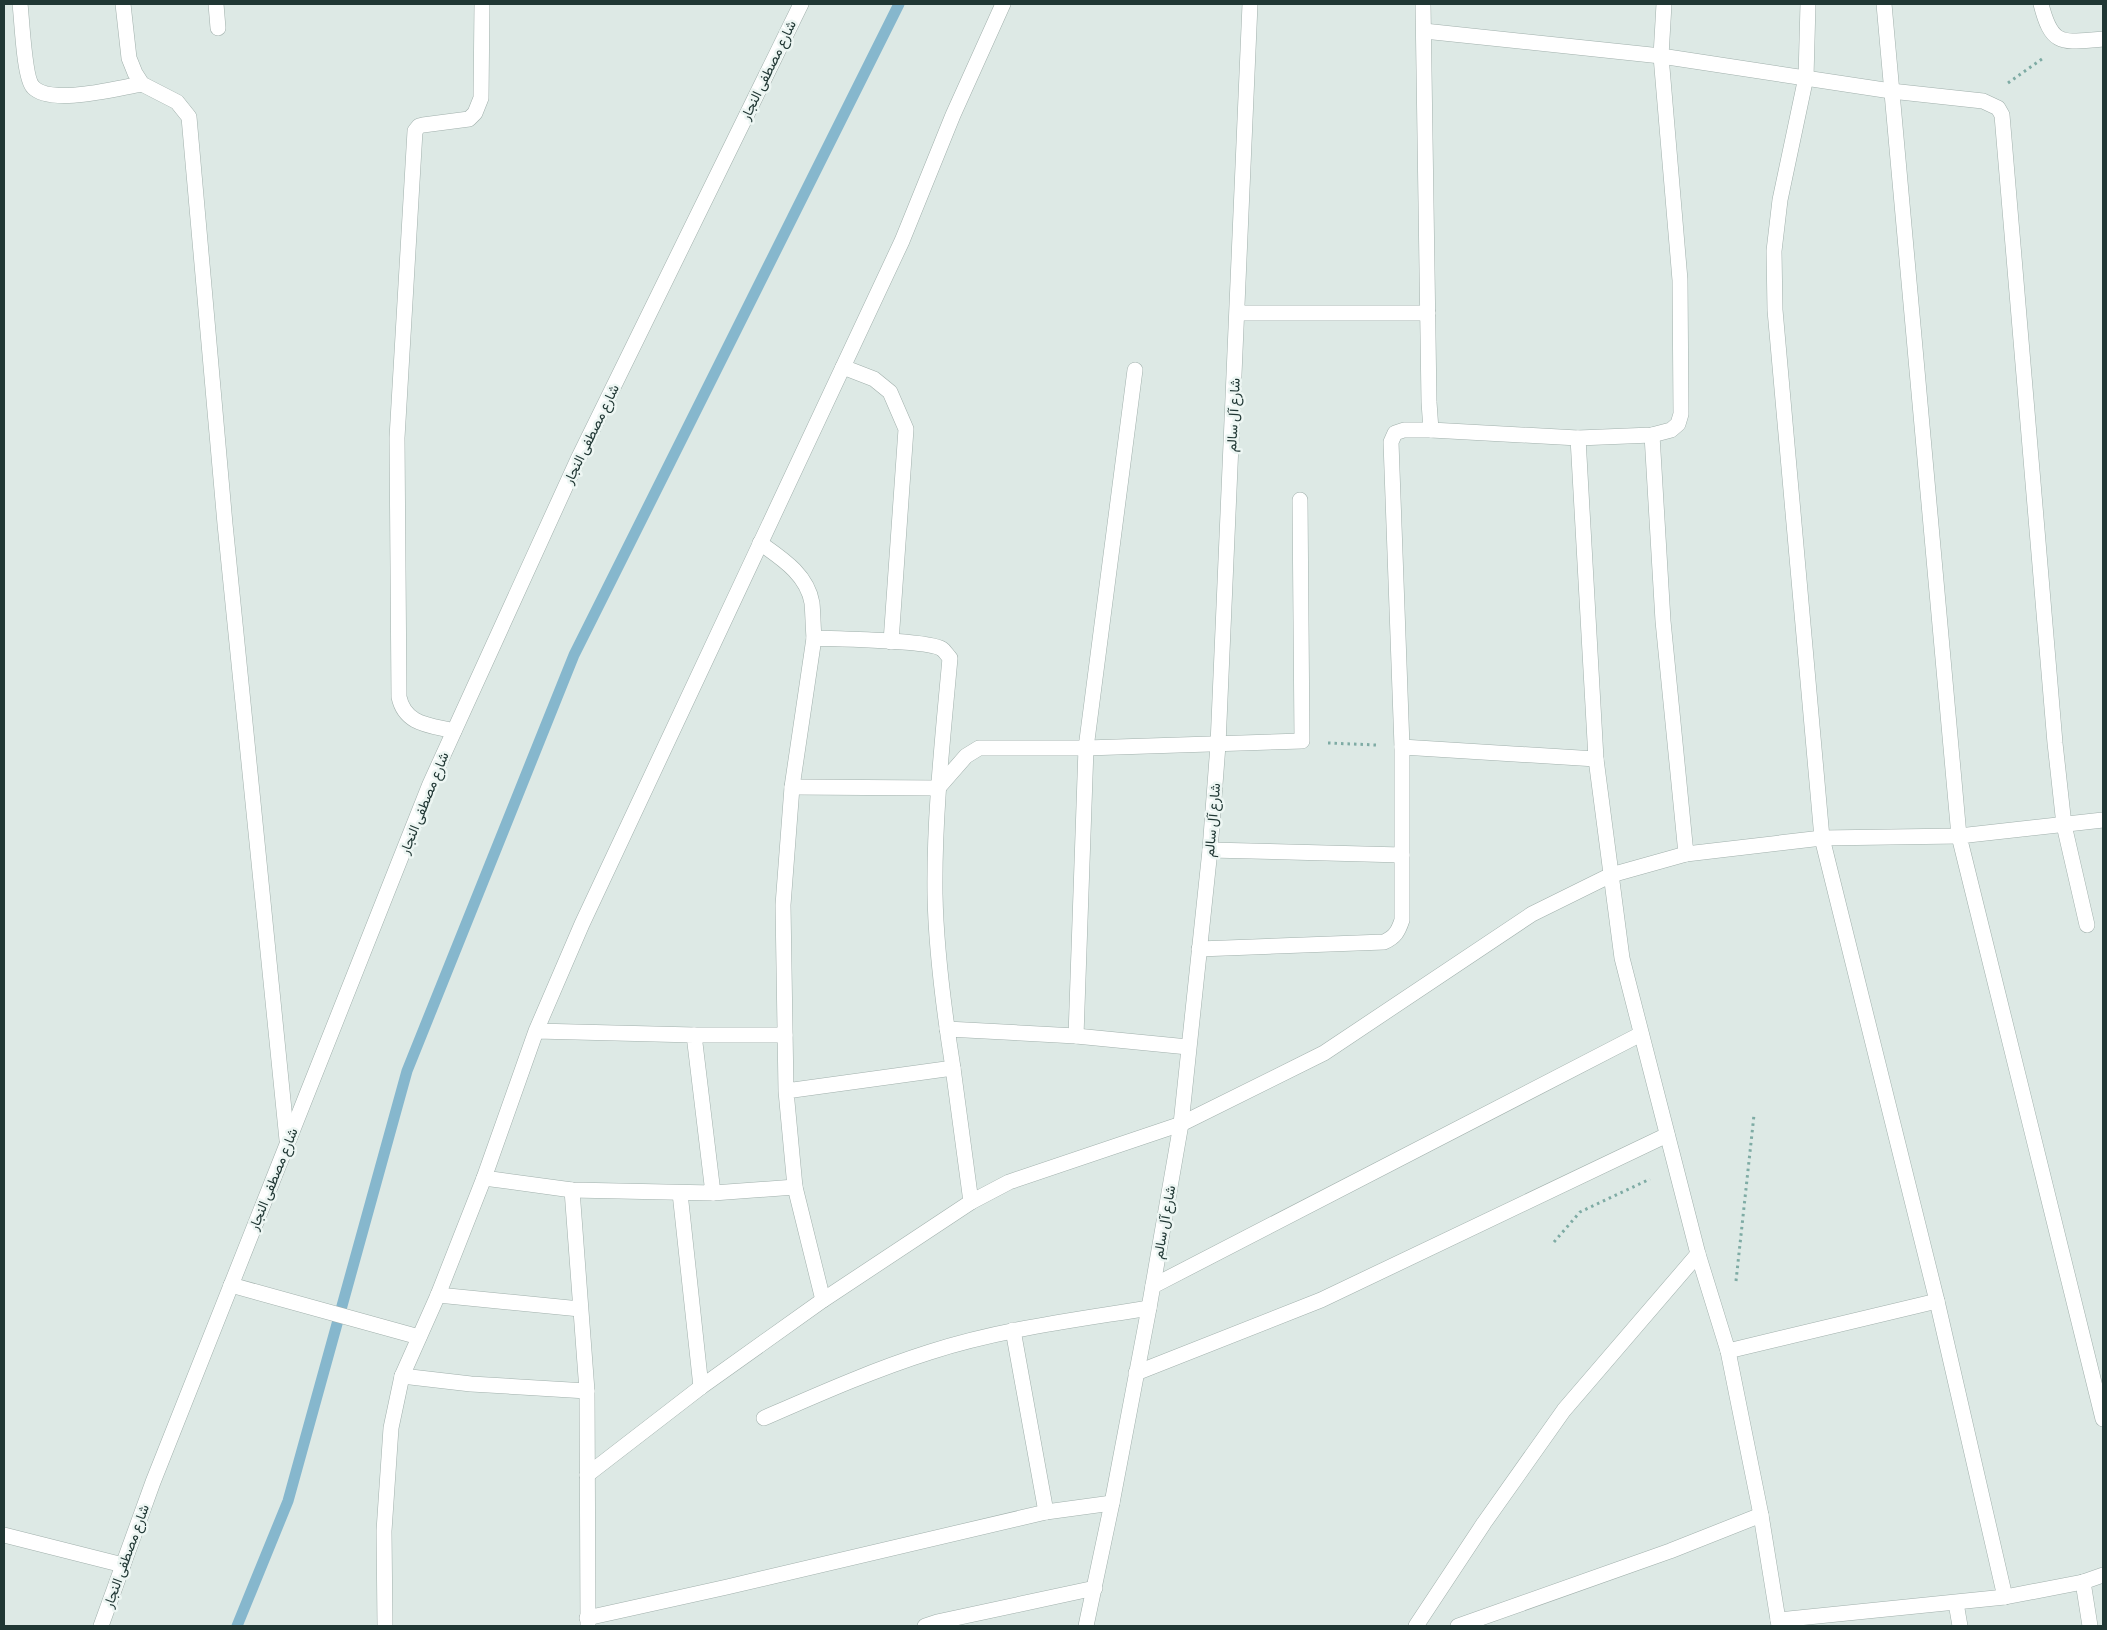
<svg xmlns="http://www.w3.org/2000/svg" width="2107" height="1630" font-family="Commissioner,Vazirmatn,sans-serif">
<style>
.lines{fill:none;stroke-linecap:round;stroke-linejoin:round}
.stream{stroke:#86b7cd;stroke-width:11}
.minor-casing{stroke:#a1b0ac;stroke-width:16}
.path{stroke:#7eaba4;stroke-width:3;stroke-dasharray:2.5 4;stroke-linecap:butt}
.minor{stroke:#fff;stroke-width:15}
.labels{text-anchor:middle;stroke-width:5;stroke-linejoin:round;paint-order:stroke}
.street-label{font-size:14px;fill:#203734;stroke:#edf6f3}
</style>
<rect width="100%" height="100%" fill="#dde9e5"/>
<g class="lines">
<path class="stream" d="M237,1626L288,1501L407,1071L574,655L899,4"/>
<defs>
<g id="minor">
<path d="M20,4C22,19 24,78 33,87C51,106 117,88 142,84"/>
<path d="M123,4L129,58L135,73L142,84L177,102L189,117L225,524L287,1140"/>
<path d="M216,4L218,28"/>
<path d="M1423,4L1429,402L1431,430L1578,438L1652,435L1671,430L1678,424L1681,414L1680,280L1661,56L1664,4"/>
<path d="M1808,4L1806,77L1780,200L1774,251L1775,310L1822,838L1937,1301L2005,1597"/>
<path d="M2041,4C2052,48 2063,42 2103,39"/>
<path d="M1424,31L1661,56L1891,91L1983,101L1998,108L2002,115L2055,743L2064,825L2087,925"/>
<path d="M1238,313H1428"/>
<path d="M843,367L874,379L890,392L906,429L891,642"/>
<path d="M1652,435L1663,621L1686,854L1822,838L1959,836L1884,4"/>
<path d="M1578,438L1596,759L1622,958L1698,1254L1728,1351L1761,1515L1779,1626"/>
<path d="M760,543C781,558 807,574 812,603C813,614 813,626 814,638"/>
<path d="M454,731C430,725 405,725 399,697L397,438L415,131L419,126L423,125L469,119L475,113L481,98L482,4"/>
<path d="M1402,747L1596,759"/>
<path d="M792,787L938,788"/>
<path d="M938,788L966,756L979,748H1086L1302,741L1300,500"/>
<path d="M2103,820L1959,836L2103,1419"/>
<path d="M1210,850L1402,855"/>
<path d="M1199,949L1384,942C1395,937 1398,932 1402,920V747L1391,442L1395,433L1404,430H1431"/>
<path d="M947,1029L1076,1036L1188,1047"/>
<path d="M536,1031L694,1035L713,1193L572,1190L484,1178L536,1031L582,924L902,241L953,115L1003,4"/>
<path d="M694,1035H785"/>
<path d="M1076,1036L1086,748L1135,370"/>
<path d="M953,1068L971,1202"/>
<path d="M786,1091L953,1068C944,1011 936,952 935,894C934,815 943,736 950,658C947,655 945,651 942,649C928,640 836,639 814,638L792,787L783,905L786,1091L795,1187L823,1300"/>
<path d="M572,1190L587,1391L588,1626"/>
<path d="M680,1193L701,1387"/>
<path d="M713,1193L795,1187"/>
<path d="M231,1285L419,1337"/>
<path d="M1153,1286L1641,1034"/>
<path d="M438,1295L580,1309"/>
<path d="M1013,1330L1046,1512"/>
<path d="M1728,1351L1937,1301"/>
<path d="M1136,1373L1321,1300L1667,1135"/>
<path d="M402,1376L471,1384L587,1391"/>
<path d="M764,1418C819,1394 873,1370 930,1352C1001,1329 1076,1320 1149,1308"/>
<path d="M587,1475L701,1387L823,1300L971,1202L1009,1182L1181,1124L1324,1053L1532,914L1611,875L1686,854"/>
<path d="M4,1535L123,1565"/>
<path d="M2083,1582L2090,1626"/>
<path d="M1956,1603L1960,1626"/>
<path d="M587,1618L727,1587L1046,1512L1112,1503"/>
<path d="M1778,1620L2005,1597L2083,1582L2103,1575"/>
<path d="M101,1626L153,1482L430,784L578,459L801,4"/>
<path d="M385,1626L384,1531L391,1428L402,1376L438,1295L484,1178"/>
<path d="M925,1626L937,1622L1095,1588"/>
<path d="M1086,1626L1112,1503L1149,1308L1181,1124L1210,850L1218,745L1250,4"/>
<path d="M1416,1626L1484,1523L1564,1410L1698,1254"/>
<path d="M1458,1626L1670,1551L1761,1515"/>
</g>
</defs>
<use href="#minor" class="minor-casing"/>
<g class="path">
<path d="M2008,83L2042,59"/>
<path d="M1328,743L1376,745"/>
<path d="M1554,1242L1580,1212L1650,1179"/>
<path d="M1736,1281L1754,1115"/>
</g>
<use href="#minor" class="minor"/>
</g>
<g class="labels">
<g class="street-label">
<text transform="translate(768 70) rotate(-64)" y="5">شارع مصطفى النجار</text>
<text transform="translate(1233 415) rotate(-87)" y="5">شارع آل سالم</text>
<text transform="translate(591 434) rotate(-64)" y="5">شارع مصطفى النجار</text>
<text transform="translate(424 803) rotate(-68)" y="5">شارع مصطفى النجار</text>
<text transform="translate(1212 820) rotate(-85)" y="5">شارع آل سالم</text>
<text transform="translate(273 1179) rotate(-68)" y="5">شارع مصطفى النجار</text>
<text transform="translate(1164 1222) rotate(-80)" y="5">شارع آل سالم</text>
<text transform="translate(126 1556) rotate(-70)" y="5">شارع مصطفى النجار</text>
</g>
</g>
<rect width="2107" height="1630" fill="none" stroke="#203734" stroke-width="10"/>
</svg>
